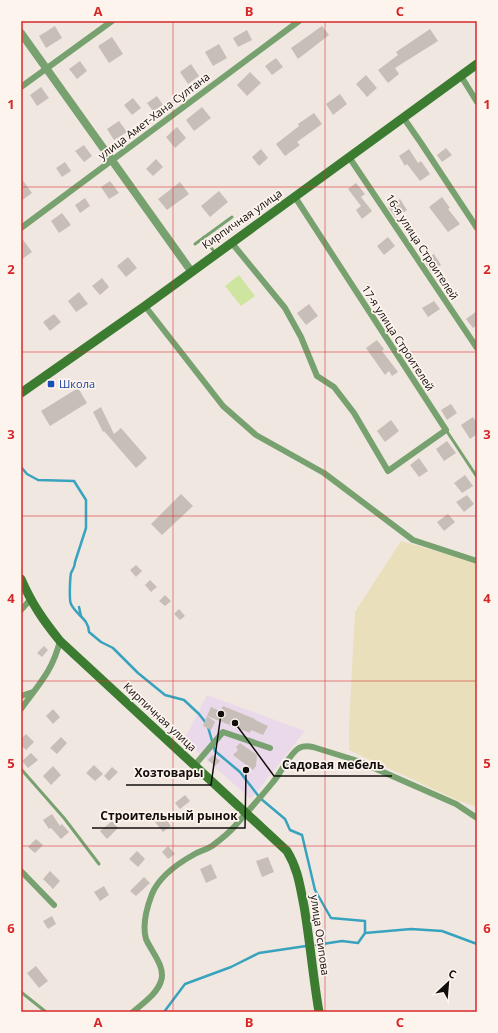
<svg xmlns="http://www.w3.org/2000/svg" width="498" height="1033" font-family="'Open Sans',sans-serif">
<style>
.commercial{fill:#e9d9eb}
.green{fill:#cee59f}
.sand{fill:#e9dfba}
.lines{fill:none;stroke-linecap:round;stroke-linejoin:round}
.stream{stroke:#38a3be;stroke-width:2.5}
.building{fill:#c8beb8}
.service{stroke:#77a16f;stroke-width:3}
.minor{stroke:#77a16f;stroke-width:6}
.tertiary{stroke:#77a16f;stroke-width:8}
.secondary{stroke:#3c7c31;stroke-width:9}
.grid{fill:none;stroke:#d62828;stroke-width:1;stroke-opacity:0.55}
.transit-dot{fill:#1a4fb4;stroke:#fef4ee;stroke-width:1.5}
.labels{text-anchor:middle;stroke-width:3.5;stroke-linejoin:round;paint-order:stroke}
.street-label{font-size:11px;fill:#120e0c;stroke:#fef4ee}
.transit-label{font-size:11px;fill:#164399;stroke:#fef4ee;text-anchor:start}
.leader{fill:none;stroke:#120e0c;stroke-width:1.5}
.callout-dot{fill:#120e0c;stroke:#fef4ee;stroke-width:1.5}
.callout-label{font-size:12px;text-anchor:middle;font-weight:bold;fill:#120e0c;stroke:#fef4ee;stroke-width:3.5;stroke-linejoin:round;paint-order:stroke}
.neatline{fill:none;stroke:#d62828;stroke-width:1.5}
.grid-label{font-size:13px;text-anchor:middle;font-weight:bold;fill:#d62828}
</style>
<rect width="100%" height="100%" fill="#f1e7e1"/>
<path class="commercial" d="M207,695L305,731L251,799L184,740Z"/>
<path class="green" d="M239,275L255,296L241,306L225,286Z"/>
<path class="sand" d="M401,541L477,563V807L457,800L349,750V727L355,612Z"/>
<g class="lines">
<g class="stream">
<path d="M21,467L27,474L38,480L74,481L86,500V528L75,562C75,567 73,569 71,573C70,578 69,601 71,604C76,615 89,619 89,632L101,642L113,648L138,673L165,695L184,700L199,714L206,723"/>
<path d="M79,607L81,616"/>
<path d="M208,727L215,751L240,772L260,798L285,819L290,830L302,835L315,890L331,918L365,921V933"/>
<path d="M316,945L342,941L358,943L365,933L411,929L442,931L477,944"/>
<path d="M164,1012L185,984L231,967L259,953L306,946"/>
</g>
</g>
<g class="building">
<path d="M55,26L62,38L46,48L39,36Z"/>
<path d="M322,26L329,35L298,59L291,48Z"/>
<path d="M430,29L438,41L395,68L399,74L388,83L378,70L398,55L396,52Z"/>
<path d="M247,30L252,40L238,47L233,38Z"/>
<path d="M112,37L123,54L109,63L98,46Z"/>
<path d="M219,44L227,58L213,66L205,52Z"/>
<path d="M276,58L283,67L272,75L265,66Z"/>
<path d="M80,61L87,71L77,79L69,69Z"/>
<path d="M191,64L199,76L188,84L180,72Z"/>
<path d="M250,72L261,83L247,96L237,85Z"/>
<path d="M366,75L377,88L367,97L356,84Z"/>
<path d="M41,87L49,98L37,106L30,95Z"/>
<path d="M340,94L347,104L333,115L326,104Z"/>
<path d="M157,96L163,105L153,111L147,103Z"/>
<path d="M133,98L141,108L132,115L124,105Z"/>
<path d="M202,107L211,118L194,131L186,120Z"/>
<path d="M314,113L322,124L297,142L300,145L285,156L276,144L299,126L298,124Z"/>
<path d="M119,121L127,132L114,140L107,129Z"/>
<path d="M177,127L186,138L175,148L166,137Z"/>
<path d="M84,145L92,156L84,162L75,151Z"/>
<path d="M446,148L452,155L442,162L437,155Z"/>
<path d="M261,149L268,158L259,166L252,157Z"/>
<path d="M409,149L418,163L421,161L430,174L420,181L407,164L405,166L399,156Z"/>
<path d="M156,159L163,167L153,176L146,169Z"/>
<path d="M65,162L71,171L62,177L56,168Z"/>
<path d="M21,178L32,193L21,201Z"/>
<path d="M110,181L119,193L109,199L101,187Z"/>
<path d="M180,182L189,194L167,210L158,199Z"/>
<path d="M356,183L365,194L361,197L372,211L362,219L356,210L361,206L348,189Z"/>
<path d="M219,191L228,202L210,217L201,206Z"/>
<path d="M442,197L450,208L448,209L460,224L448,232L429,207Z"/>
<path d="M85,198L90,206L80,213L75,205Z"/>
<path d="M400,199L407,210L396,218L388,207Z"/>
<path d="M62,213L71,225L59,233L51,221Z"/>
<path d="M21,237L32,252L21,260Z"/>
<path d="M388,237L395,246L384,255L377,246Z"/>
<path d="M434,254L441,265L431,272L424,260Z"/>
<path d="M128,257L137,268L126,277L117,266Z"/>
<path d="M102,278L109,287L100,295L92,286Z"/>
<path d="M79,292L88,304L76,312L68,301Z"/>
<path d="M434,301L440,309L428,317L422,308Z"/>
<path d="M309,304L318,316L306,325L297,313Z"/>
<path d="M477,311V325L473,328L466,319Z"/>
<path d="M54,314L61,322L50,331L43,322Z"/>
<path d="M377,340L384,349L382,351L398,372L392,376L389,371L385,375L366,348Z"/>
<path d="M78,388L87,403L50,426L41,411Z"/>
<path d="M451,404L457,413L447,420L441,410Z"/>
<path d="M101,407L114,434L121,428L147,458L136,468L104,431L103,432L93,412Z"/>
<path d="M473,417L477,423V434L470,439L461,425Z"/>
<path d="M391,420L399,431L385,442L377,431Z"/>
<path d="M447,441L456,453L444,461L436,449Z"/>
<path d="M419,458L428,471L419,477L410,465Z"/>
<path d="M465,475L473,486L462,493L454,483Z"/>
<path d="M181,494L193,506L162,535L151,524Z"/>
<path d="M467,495L474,504L464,512L456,502Z"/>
<path d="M448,514L455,522L444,531L437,522Z"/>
<path d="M136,565L142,571L136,577L130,570Z"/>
<path d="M150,580L157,587L151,592L145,585Z"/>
<path d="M165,595L171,601L165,606L159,601Z"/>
<path d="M179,609L185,616L180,620L174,614Z"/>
<path d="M44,646L48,650L42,657L37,653Z"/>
<path d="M223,706L255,719V720L268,726L263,735L251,730L250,733L207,716L211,707L220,711Z"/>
<path d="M53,709L60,717L53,724L46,716Z"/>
<path d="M207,716L215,722L211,730L203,726Z"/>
<path d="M26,734L34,742L26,750L21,745V739Z"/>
<path d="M61,737L67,743L57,754L50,748Z"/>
<path d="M240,743L257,755L256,766L253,770L233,755L238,750L236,747Z"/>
<path d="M31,753L38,760L28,768L22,761Z"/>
<path d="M213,755L220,761L215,766L208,760Z"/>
<path d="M94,765L103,774L95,781L86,773Z"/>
<path d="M53,766L61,775L51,785L43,776Z"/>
<path d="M112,767L118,772L109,781L104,776Z"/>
<path d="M185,795L190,801L180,809L175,803Z"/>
<path d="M52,814L60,826L62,824L69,832L61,839L51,828L49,829L43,820Z"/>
<path d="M163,815L171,826L163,832L155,822Z"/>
<path d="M112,821L118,828L107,839L100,831Z"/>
<path d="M36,839L43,845L35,853L28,847Z"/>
<path d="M168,846L175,854L168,859L162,852Z"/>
<path d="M137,851L145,859L138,867L129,859Z"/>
<path d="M268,857L274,872L262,877L256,861Z"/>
<path d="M211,864L217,878L206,883L200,869Z"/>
<path d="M50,871L60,881L53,889L43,879Z"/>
<path d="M144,877L150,883L136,896L130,891Z"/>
<path d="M104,886L109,895L100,901L94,892Z"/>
<path d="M52,916L56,924L48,929L43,921Z"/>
<path d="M36,966L48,981L39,988L27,973Z"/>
</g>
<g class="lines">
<g class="service">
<path d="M204,237L215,253"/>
<path d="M195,244L232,217"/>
<path d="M446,430L477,477"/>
<path d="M21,769L64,818L99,864"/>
<path d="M21,992L46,1012"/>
</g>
<g class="minor">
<path d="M461,76L477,102"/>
<path d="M21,87L112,21"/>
<path d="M403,117L421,143L477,228"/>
<path d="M349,157L477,348"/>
<path d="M21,228L299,21"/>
<path d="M231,242L285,308L301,337L317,376L334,387L354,413L388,471L446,430L295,197"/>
<path d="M145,306L223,406L256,435L324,473L413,540L477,561"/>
<path d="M21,610L30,600"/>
<path d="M21,696L33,692"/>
<path d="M21,709C39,684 52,672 60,641"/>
<path d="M194,766L223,732L270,748"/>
<path d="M21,871L54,905"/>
<path d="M133,1012C143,1003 157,994 161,981C166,967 151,951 146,939C142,925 147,907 152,894C159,877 177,864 193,855C199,851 206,850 212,846C220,840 229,833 235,826C248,811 261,797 273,782C281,773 289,754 299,748C303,746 308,746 313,747L358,761L456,804L477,818"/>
</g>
<path class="tertiary" d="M21,33L191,271"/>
<g class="secondary">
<path d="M21,393L145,306L477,64"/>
<path d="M21,579C32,604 43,620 60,641L287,851C298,869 300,886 304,906C310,941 313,977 319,1012"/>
</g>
</g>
<path class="grid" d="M173,21V1012M325,21V1012M21,187H477M21,352H477M21,516H477M21,681H477M21,846H477"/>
<rect class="transit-dot" x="47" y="380" width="8" height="8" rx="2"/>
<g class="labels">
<g class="street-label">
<text transform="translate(154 116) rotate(-37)" y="4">улица Амет-Хана Султана</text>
<text transform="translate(242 219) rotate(-35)" y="4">Кирпичная улица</text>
<text transform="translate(422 247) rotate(57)" y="4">16-я улица Строителей</text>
<text transform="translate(398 338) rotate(57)" y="4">17-я улица Строителей</text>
<text transform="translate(160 717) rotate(43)" y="4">Кирпичная улица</text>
<text transform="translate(320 935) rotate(82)" y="4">улица Осипова</text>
</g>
<g class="transit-label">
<text x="59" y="388">Школа</text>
</g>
</g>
<path class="leader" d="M235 723L274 776H392M221 714L211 785H126M246 770L245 828H92"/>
<g class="callout-dot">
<circle cx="235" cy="723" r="4"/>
<circle cx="221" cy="714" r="4"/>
<circle cx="246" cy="770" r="4"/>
</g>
<g class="callout-label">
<text x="333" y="769">Садовая мебель</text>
<text x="169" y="777">Хозтовары</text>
<text x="169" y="820">Строительный рынок</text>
</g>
<rect width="498" height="1033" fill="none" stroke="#fef4ee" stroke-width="44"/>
<g transform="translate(448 983) rotate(26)" stroke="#fef4ee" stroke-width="3" paint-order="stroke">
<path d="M0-3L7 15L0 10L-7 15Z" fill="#120e0c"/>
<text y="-6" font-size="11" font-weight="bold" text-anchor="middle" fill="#120e0c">С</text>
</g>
<rect x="22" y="22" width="454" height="989" class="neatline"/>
<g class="grid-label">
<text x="98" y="16">A</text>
<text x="249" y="16">B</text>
<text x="400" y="16">C</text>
<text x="11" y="109">1</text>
<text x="487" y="109">1</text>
<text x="11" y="274">2</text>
<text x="487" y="274">2</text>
<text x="11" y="439">3</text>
<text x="487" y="439">3</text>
<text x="11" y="603">4</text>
<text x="487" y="603">4</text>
<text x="11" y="768">5</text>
<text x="487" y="768">5</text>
<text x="11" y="933">6</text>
<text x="487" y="933">6</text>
<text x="98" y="1027">A</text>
<text x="249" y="1027">B</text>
<text x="400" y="1027">C</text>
</g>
</svg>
